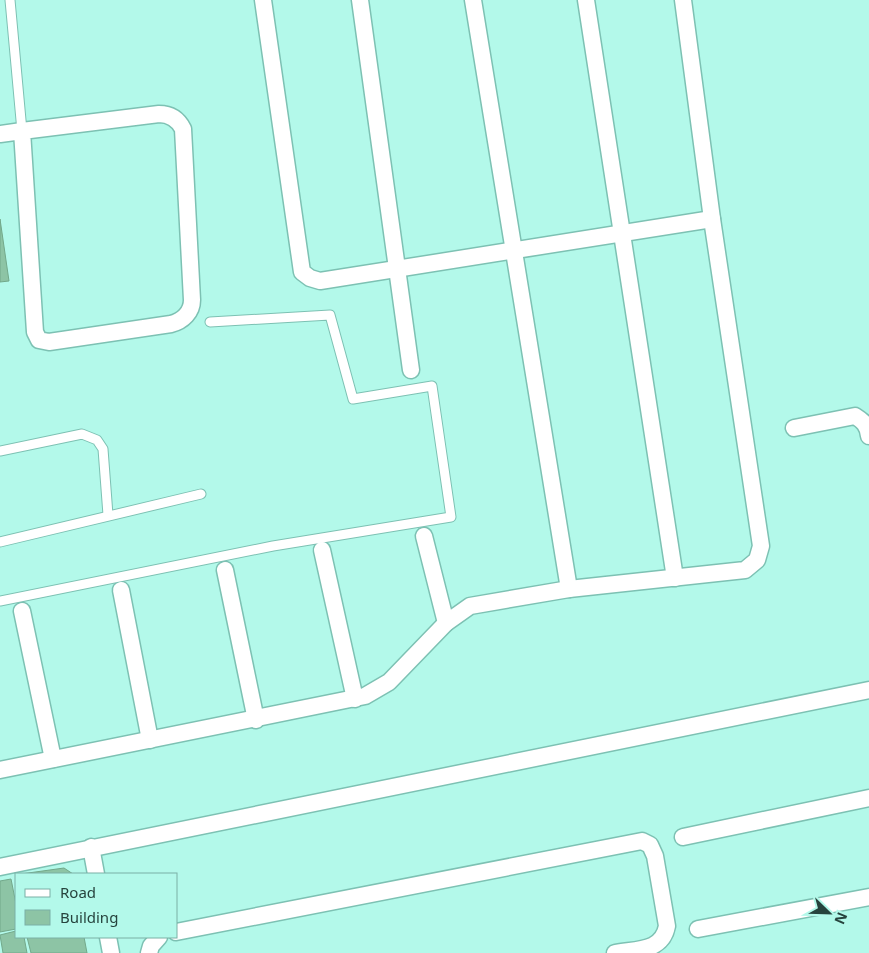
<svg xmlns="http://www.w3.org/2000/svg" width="869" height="953" font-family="'Noto Sans',sans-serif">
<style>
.building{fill:#8dc4a5;stroke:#72a88a}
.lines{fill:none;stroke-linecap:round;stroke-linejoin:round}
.lane-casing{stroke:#7dc1b3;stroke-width:11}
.street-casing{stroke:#7dc1b3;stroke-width:19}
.lane{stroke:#fff;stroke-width:9}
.street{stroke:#fff;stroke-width:16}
</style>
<rect width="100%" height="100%" fill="#b3f9ea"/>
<g class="building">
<path d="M0,219L9,281L0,282Z"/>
<path d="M64,868L73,874H21Z"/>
<path d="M11,879L16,904V929L0,932V881Z"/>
<path d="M16,931V937H24L27,953H3L0,935Z"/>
<path d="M27,937H84L87,953H31Z"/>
</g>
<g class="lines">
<defs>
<g id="lane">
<path d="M10,0L22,131"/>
<path d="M0,451L82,434L97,440L103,449L108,515"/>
<path d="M0,542L201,494"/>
<path d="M0,601L273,546L451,517L432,386L353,399L330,315L210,322"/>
</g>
<g id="street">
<path d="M263,0L302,272L310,278L320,281L712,219"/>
<path d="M360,0L411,370"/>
<path d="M473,0L569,589"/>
<path d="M586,0L675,578"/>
<path d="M0,134L22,131L159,114C170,114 178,119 183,129L192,300C192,312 183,321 171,324L49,342L39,340L35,332L22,131"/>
<path d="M794,428L855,416C863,421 868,425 869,436"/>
<path d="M424,536L446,623"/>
<path d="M322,550L355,699"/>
<path d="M225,570L256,720"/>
<path d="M121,590L150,740"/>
<path d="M22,611L53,759"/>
<path d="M0,770L365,696L389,682L446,623L470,606L569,589L745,570L757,560L761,546L712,219L683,0"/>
<path d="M683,837L869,798"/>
<path d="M91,847L96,874"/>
<path d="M0,867L869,690"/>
<path d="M698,929L869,897"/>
<path d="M176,932L642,841L650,845L655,856L667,926C662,952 637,949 615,953"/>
<path d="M108,937L111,953"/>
<path d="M149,953L151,946L159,937"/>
</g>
</defs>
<use href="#lane" class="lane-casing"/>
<use href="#street" class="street-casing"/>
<use href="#lane" class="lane"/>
<use href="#street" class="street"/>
</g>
<rect x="15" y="873" width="162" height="65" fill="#b3f9ea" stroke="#7bb0a5"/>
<rect x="25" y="889" width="25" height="8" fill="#ffffff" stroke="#7bb0a5"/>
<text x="60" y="898" font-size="15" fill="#26433d">Road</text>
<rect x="25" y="910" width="25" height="15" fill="#8dc4a5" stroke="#7bb0a5"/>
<text x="60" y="923" font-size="15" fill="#26433d">Building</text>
<g transform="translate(829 913) rotate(113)" stroke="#b3f9ea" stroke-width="4" paint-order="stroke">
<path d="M0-4L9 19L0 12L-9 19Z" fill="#26433d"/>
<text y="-8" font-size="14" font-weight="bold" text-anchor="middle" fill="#26433d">N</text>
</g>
</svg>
